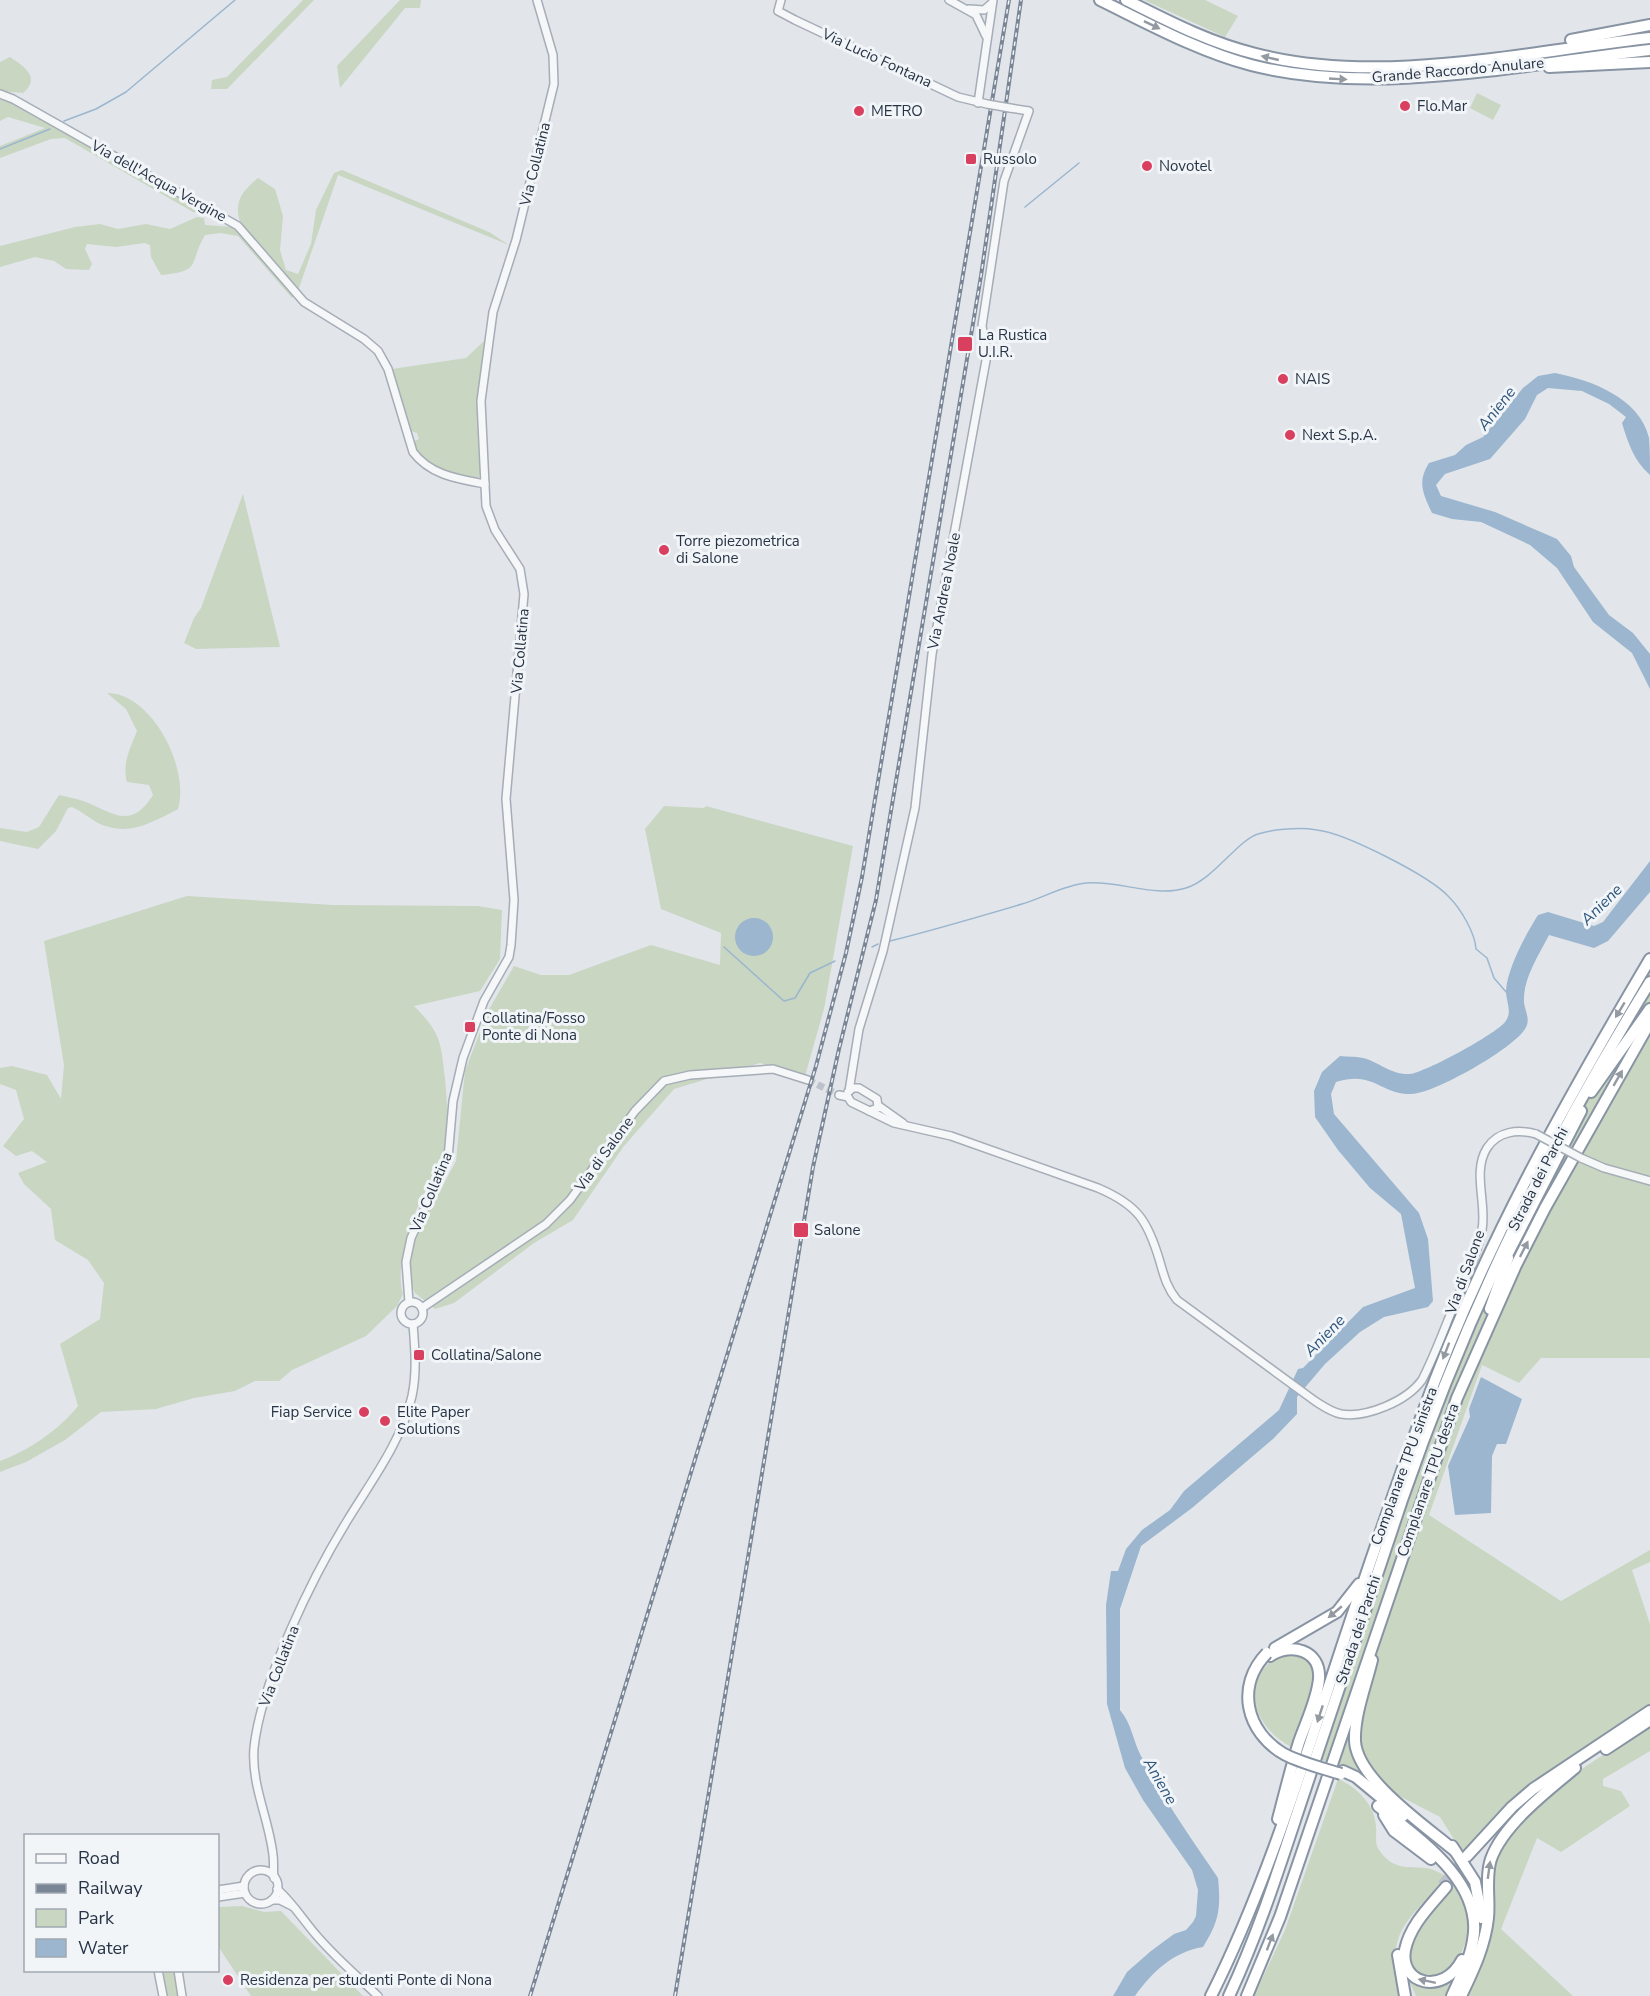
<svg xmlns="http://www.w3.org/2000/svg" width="1650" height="1996" font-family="'Nunito Sans',sans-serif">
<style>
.green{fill:#c8d6c2}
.water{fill:#9bb6ce}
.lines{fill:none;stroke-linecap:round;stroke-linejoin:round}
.stream{stroke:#9bb6ce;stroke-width:1.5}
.minor-tunnel{stroke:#bdc2ca;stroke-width:7;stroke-dasharray:7 3.5;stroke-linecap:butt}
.highway-tunnel{stroke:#bdc2ca;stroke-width:10;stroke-dasharray:10 5;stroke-linecap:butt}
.minor-casing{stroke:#a6adb6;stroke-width:10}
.highway-casing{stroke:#8894a3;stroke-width:14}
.minor{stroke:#f5f7f9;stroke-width:7}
.highway{stroke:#fff;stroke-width:10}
.rail-casing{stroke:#7a8696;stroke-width:4}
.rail{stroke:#f2f5f8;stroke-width:1.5;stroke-dasharray:4.5;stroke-linecap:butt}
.minor-bridge-casing{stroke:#a6adb6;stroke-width:10;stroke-linecap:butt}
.highway-bridge-casing{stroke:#8894a3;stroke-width:14;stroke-linecap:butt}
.minor-bridge{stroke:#f5f7f9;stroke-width:7}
.highway-bridge{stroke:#fff;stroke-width:10}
.oneway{fill:#949aa2}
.poi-dot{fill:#d93f5f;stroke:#f2f5f8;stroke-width:2}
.labels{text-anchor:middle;stroke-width:6;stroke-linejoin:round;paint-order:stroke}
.street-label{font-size:15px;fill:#283445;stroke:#f2f5f8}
.poi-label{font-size:15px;fill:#283445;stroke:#f2f5f8;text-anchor:start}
.water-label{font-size:16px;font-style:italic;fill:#2f567c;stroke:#f2f5f8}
</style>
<rect width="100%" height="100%" fill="#e2e6eb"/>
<g class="green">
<path d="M303,0H314L227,89H211L212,80L227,77Z"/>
<path d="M400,0H421L420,8H405L340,88L337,66Z"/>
<path d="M1144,0H1205L1238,16L1225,37Z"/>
<path d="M10,57C25,67 41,78 23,93L0,91V62Z"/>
<path d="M1477,93L1501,105L1493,120L1470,108Z"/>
<path d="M0,99L10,100L200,207L201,210L198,213L193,212L65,138L51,139L0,158V146L45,128L8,117L0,121Z"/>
<path d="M342,170L489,232L509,245L338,175L298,291L240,223C234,200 242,192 258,178L275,189L283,216L280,250L286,270L298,274L311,244L316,210L334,173Z"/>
<path d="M197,217L204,218L205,225L233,227L248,239L294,296L292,298L238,236L220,233L205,235C188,264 203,271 161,275L151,257L150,245L145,243L116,247L87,244L85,249L92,264L89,270L66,269L54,261L35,257L0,267V246L75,227L100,224L118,229L146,224L170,229Z"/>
<path d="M484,341L479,403L482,462L479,477L473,479C451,473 417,469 414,441L419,439L417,433L411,431L392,369L466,358Z"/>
<path d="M243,494L280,647L196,649L184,643L194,618L201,608Z"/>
<path d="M107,693C152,693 190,768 178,809C151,823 127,838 96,822C88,817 81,811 72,807L68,808L56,831L38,849L0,841V828L27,832L39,827L59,795C67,797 75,798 83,801C111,811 130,832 153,795L149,785L127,782C122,763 130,749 137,731L126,709Z"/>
<path d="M664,806L704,808L706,806L853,846L824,1009L805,1076L760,1063L674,1089L624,1146L573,1220L534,1243L454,1303L435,1309L415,1293L410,1282L412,1243L456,1161L465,1071L488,1011L514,966L541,975H569L651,945L720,965L721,933L661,909L645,829Z"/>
<path d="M187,896L333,905L478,906L502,910L500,959L480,991L414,1006C441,1033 441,1042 445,1079C447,1103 450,1128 444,1152C440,1169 428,1186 420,1202C409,1224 395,1270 403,1294L397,1306L366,1336L292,1370L279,1381H255L235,1391L194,1398L156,1409L101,1412L65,1440L26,1462L0,1472V1461C28,1451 59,1430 78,1406L60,1344L100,1319L104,1283L88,1260L55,1240L51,1209L24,1184L18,1173L47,1162L32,1151L16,1156L3,1146L24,1119L16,1090L0,1084V1068L12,1066L47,1075L61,1099L64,1065L44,941Z"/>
<path d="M1650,955V1358H1541L1519,1383L1482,1365L1429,1515L1561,1601L1650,1550V1562L1632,1570L1650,1624V1708L1532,1787L1464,1855L1440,1817L1351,1771L1303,1753L1446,1346L1482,1256L1525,1173Z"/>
<path d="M1296,1651L1313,1662L1315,1688L1293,1748C1245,1724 1237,1664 1296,1651Z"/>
<path d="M1650,1727V1751L1603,1779V1786L1621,1791L1630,1806L1561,1852L1537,1838L1501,1929L1573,1996H1468C1479,1972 1493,1944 1494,1918C1495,1902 1490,1883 1494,1868C1509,1807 1599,1757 1650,1727Z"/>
<path d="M1338,1779C1357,1787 1375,1805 1376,1827C1377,1834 1374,1843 1379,1850C1397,1876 1415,1862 1436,1871C1483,1891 1473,1945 1447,1976L1421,1978L1408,1963L1413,1933L1448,1891L1441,1883C1402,1926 1385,1936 1402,1996H1254L1285,1930Z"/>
<path d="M242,1906L264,1912L281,1911L363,1996H251L218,1946V1907Z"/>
<path d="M163,1971H174L178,1996H167Z"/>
<path d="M1406,1974C1433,1991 1425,1987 1453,1984L1448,1996H1416Z"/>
</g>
<g class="water">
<path d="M1555,373C1591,380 1640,398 1649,438C1650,449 1650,463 1650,475C1634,461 1628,443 1622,423L1626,417L1609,404L1582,391L1548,388L1537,395L1525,419L1490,459L1445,474L1436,485L1441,496L1495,512L1557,539L1571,556L1574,567L1609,615L1633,633L1650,654V689L1632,653L1593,622L1557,568L1530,545L1481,522L1452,519L1432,513C1423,494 1417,482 1429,463L1455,455L1466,445L1483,437L1523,388L1538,376Z"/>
<path d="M1650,861V892L1608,941L1594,948L1549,935C1540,953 1524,977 1524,999C1523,1009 1532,1018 1525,1029C1514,1048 1434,1094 1411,1094C1379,1094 1374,1070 1336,1082L1331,1094L1334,1114L1419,1213L1428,1239L1433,1301L1428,1307L1384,1317L1360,1332L1325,1364L1297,1397V1414L1273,1439L1192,1508L1141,1546L1120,1609V1710C1132,1724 1133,1741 1141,1756C1163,1799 1191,1838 1218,1878C1221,1909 1219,1921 1203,1947C1173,1952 1152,1972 1135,1996H1113L1127,1972L1151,1951L1174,1934L1186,1930L1193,1922L1196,1916L1198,1890L1192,1870L1143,1800L1125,1768L1107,1704L1106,1605L1111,1571H1118L1126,1549L1142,1530L1170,1510L1184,1491L1279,1410L1298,1369L1303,1368L1363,1307L1415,1288L1401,1214L1370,1188L1338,1150L1315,1117L1314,1091L1322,1072L1340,1056C1347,1057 1355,1056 1363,1058C1380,1062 1390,1075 1410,1074C1424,1073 1496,1034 1505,1022C1513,1012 1506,1002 1506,991C1507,969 1526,934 1538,915L1548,912L1594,926L1603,922Z"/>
<circle cx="754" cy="937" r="19"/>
<path d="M1481,1377L1522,1399L1506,1444H1497L1492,1456L1491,1513L1455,1515L1448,1466L1470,1417L1469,1409Z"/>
</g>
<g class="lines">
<g class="stream">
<path d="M64,121L96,109L126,92L235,0"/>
<path d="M0,149L50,129"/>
<path d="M1025,207L1079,163"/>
<path d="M890,941C934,930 978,917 1022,904C1043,898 1064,885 1086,883C1119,880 1154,898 1186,888C1213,880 1238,840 1258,834C1274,829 1300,827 1317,830C1345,833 1430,876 1449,897C1461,909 1475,933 1476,949L1487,958L1494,978L1507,993"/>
<path d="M724,947L784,1001L795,998L810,973L835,961"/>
<path d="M872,947L878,944"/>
</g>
<path class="minor-tunnel" d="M808,1080L839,1095"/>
<path class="highway-tunnel" d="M1442,1885L1467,1856"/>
<defs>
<g id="minor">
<path d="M781,0L778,11L795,20L958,97L987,104"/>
<path d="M949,0L976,15L986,36"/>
<path d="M969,9L984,10L991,4"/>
<path d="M0,94L13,99L238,226L304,302L364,339L378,351L388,369L413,452C430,475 458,479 485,484"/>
<path d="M978,103L993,0"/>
<path d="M849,1091L859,1029L883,951L915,808L932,654L987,355L982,326L1004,181L1029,111L1010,108"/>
<path d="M848,1092L853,1088H859L877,1099L878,1108L869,1111"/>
<path d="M839,1095L848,1097L851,1102L894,1123L951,1136L1098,1188C1138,1205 1148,1221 1160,1262C1164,1276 1167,1288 1177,1300L1315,1401C1323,1406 1331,1412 1341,1414C1367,1418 1407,1401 1422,1380C1435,1355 1444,1329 1455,1303C1465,1280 1477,1255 1482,1230C1487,1203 1472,1172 1487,1148C1498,1131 1518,1129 1536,1134"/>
<path d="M879,1106L903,1123"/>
<path d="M1581,1158L1604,1168L1650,1181"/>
<circle cx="412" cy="1313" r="11"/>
<path d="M409,1302L406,1262L411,1238L448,1158L453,1101L463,1058L484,1001L509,957L511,945L514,900L506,799L524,594L520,569L495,530L486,506L481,401L493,312L516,240L554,84L553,55L537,0"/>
<path d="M422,1308L546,1224L570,1200L635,1111L664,1081L690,1075L773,1069L808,1080"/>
<circle cx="261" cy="1887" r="17"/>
<path d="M274,1878C273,1870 274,1862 273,1855C269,1819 251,1785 254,1748C261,1682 312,1578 347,1521C370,1483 402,1441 412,1396C417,1372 415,1349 413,1324"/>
<path d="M277,1889C293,1903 303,1920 317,1936C336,1958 357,1976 378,1996"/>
<path d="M218,1890L244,1886"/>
<path d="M218,1897L245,1893"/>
<path d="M272,1900H280L292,1906"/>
<path d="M158,1970L163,1996"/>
<path d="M178,1970L182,1996"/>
</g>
<g id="highway">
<path d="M1100,0C1149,24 1198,51 1251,65C1376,97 1523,64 1650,50"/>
<path d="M1126,0C1168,21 1210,43 1256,54C1380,86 1524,52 1650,38"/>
<path d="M1571,40L1650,25"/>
<path d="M1549,67L1650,62"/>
<path d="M1591,1092L1650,1009"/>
<path d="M1503,1263L1581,1111"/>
<path d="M1490,1309L1508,1258"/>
<path d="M1275,1648L1337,1612L1359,1584"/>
<path d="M1270,1656C1291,1642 1321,1650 1319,1679C1317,1700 1306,1722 1299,1742C1291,1767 1285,1793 1278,1819"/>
<path d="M1372,1660C1366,1685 1354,1715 1355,1741C1357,1780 1427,1827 1455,1851"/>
<path d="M1606,1749L1650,1720"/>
<path d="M1343,1771L1356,1777L1403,1816"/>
<path d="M1378,1806C1418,1838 1484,1882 1473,1940C1470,1960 1460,1978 1452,1996"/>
<path d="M1384,1815L1394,1831L1431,1859"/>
<path d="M1452,1846L1475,1882L1482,1918"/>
<path d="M1467,1856L1512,1807L1533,1789L1650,1711"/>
<path d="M1446,1887C1430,1906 1410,1925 1405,1950C1399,1984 1443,1996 1462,1960"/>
<path d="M1398,1955L1405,1996"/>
<path d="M1211,1996C1260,1898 1294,1793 1328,1689C1358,1597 1389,1506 1422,1415C1480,1254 1563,1106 1650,959"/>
<path d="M1229,1996C1259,1932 1280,1865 1302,1799C1336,1699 1368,1599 1402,1500C1467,1312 1546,1150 1650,982"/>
<path d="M1247,1996L1280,1917L1457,1398L1516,1265L1545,1208L1650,1022"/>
<path d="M1461,1996C1473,1971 1485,1946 1488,1918C1490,1899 1485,1877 1491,1859C1503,1825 1547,1791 1575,1768"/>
</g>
</defs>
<use href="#minor" class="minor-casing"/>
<use href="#highway" class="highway-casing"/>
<use href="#minor" class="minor"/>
<use href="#highway" class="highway"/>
<defs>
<g id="rail">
<path d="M530,1996L816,1066L846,953L862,877L1009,0"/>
<path d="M675,1996L813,1167L839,1049L876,900L981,276L1021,0"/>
</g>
</defs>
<use href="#rail" class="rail-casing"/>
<use href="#rail" class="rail"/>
<defs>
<g id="minor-bridge">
<path d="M987,104L1010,108"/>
<path d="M1536,1134L1581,1158"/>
</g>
<path id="highway-bridge" d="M1267,1653C1235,1686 1246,1732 1284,1754C1301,1763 1322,1768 1341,1774"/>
</defs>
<use href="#minor-bridge" class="minor-bridge-casing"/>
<use href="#highway-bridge" class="highway-bridge-casing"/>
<use href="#minor-bridge" class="minor-bridge"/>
<use href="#highway-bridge" class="highway-bridge"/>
</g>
<defs><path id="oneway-solid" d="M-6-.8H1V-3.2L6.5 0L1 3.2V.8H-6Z" transform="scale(1.5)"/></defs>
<g class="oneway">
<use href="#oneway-solid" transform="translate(1152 25) rotate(26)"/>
<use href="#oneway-solid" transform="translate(1270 58) rotate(-167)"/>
<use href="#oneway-solid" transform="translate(1338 79) rotate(3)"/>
<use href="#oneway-solid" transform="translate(1620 1010) rotate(121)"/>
<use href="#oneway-solid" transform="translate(1618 1078) rotate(-60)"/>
<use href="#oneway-solid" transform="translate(1524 1249) rotate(-63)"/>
<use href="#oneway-solid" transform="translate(1446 1351) rotate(111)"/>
<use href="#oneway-solid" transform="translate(1335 1612) rotate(140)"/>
<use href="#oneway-solid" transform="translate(1320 1714) rotate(108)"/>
<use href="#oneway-solid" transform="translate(1489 1870) rotate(-82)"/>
<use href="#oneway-solid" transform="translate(1270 1942) rotate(-69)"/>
<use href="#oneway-solid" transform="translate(1427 1981) rotate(-168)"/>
</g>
<g class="poi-dot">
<circle cx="1405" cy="106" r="6"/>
<circle cx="859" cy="111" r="6"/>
<rect x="965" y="153" width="12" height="12" rx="3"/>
<circle cx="1147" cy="166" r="6"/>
<rect x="957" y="336" width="16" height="16" rx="3"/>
<circle cx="1283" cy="379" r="6"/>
<circle cx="1290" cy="435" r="6"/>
<circle cx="664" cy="550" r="6"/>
<rect x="464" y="1021" width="12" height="12" rx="3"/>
<rect x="793" y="1222" width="16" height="16" rx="3"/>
<rect x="413" y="1349" width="12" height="12" rx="3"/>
<circle cx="364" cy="1412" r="6"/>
<circle cx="385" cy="1421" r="6"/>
<circle cx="228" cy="1980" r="6"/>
</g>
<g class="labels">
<g class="street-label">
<text transform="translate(877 58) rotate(25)" y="5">Via Lucio Fontana</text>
<text transform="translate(1458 70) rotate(-5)" y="5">Grande Raccordo Anulare</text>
<text transform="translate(535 164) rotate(-76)" y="5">Via Collatina</text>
<text transform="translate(159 181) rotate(29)" y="5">Via dell'Acqua Vergine</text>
<text transform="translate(944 591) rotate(-79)" y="5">Via Andrea Noale</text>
<text transform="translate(520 651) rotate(-85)" y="5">Via Collatina</text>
<text transform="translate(604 1154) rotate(-54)" y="5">Via di Salone</text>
<text transform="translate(1538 1179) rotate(-63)" y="5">Strada dei Parchi</text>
<text transform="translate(431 1192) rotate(-67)" y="5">Via Collatina</text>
<text transform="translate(1465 1272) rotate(-70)" y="5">Via di Salone</text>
<text transform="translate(1404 1466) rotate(-70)" y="5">Complanare TPU sinistra</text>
<text transform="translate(1428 1480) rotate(-71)" y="5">Complanare TPU destra</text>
<text transform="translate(1358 1630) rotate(-72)" y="5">Strada dei Parchi</text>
<text transform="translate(279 1666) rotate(-69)" y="5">Via Collatina</text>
</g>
<g class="poi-label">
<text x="1417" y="111">Flo.Mar</text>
<text x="871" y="116">METRO</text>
<text x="983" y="164">Russolo</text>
<text x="1159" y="171">Novotel</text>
<text x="978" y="340">La Rustica<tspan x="978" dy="17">U.I.R.</tspan></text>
<text x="1295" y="384">NAIS</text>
<text x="1302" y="440">Next S.p.A.</text>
<text x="676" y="546">Torre piezometrica<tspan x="676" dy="17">di Salone</tspan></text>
<text x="482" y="1023">Collatina/Fosso<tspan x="482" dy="17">Ponte di Nona</tspan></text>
<text x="814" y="1235">Salone</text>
<text x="431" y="1360">Collatina/Salone</text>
<text x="352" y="1417" text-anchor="end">Fiap Service</text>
<text x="397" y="1417">Elite Paper<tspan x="397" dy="17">Solutions</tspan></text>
<text x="240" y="1985">Residenza per studenti Ponte di Nona</text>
</g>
<g class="water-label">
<text transform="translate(1496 408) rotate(-52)" y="6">Aniene</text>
<text transform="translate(1601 904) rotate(-45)" y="6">Aniene</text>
<text transform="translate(1324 1335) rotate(-46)" y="6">Aniene</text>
<text transform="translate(1161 1781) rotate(60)" y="6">Aniene</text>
</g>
</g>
<rect x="24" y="1834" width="195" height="138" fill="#f2f5f8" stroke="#a1a8b0" stroke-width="1.5"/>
<rect x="36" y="1854" width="30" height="9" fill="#f5f7f9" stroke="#a1a8b0" stroke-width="1.5"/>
<text x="78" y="1864" font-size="18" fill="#283445">Road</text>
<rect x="36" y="1884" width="30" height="9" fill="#7a8696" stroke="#a1a8b0" stroke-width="1.5"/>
<text x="78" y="1894" font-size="18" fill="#283445">Railway</text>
<rect x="36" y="1909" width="30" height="18" fill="#c8d6c2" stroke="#a1a8b0" stroke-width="1.5"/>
<text x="78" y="1924" font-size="18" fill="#283445">Park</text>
<rect x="36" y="1939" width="30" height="18" fill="#9bb6ce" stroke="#a1a8b0" stroke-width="1.5"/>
<text x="78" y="1954" font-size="18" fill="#283445">Water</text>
</svg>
